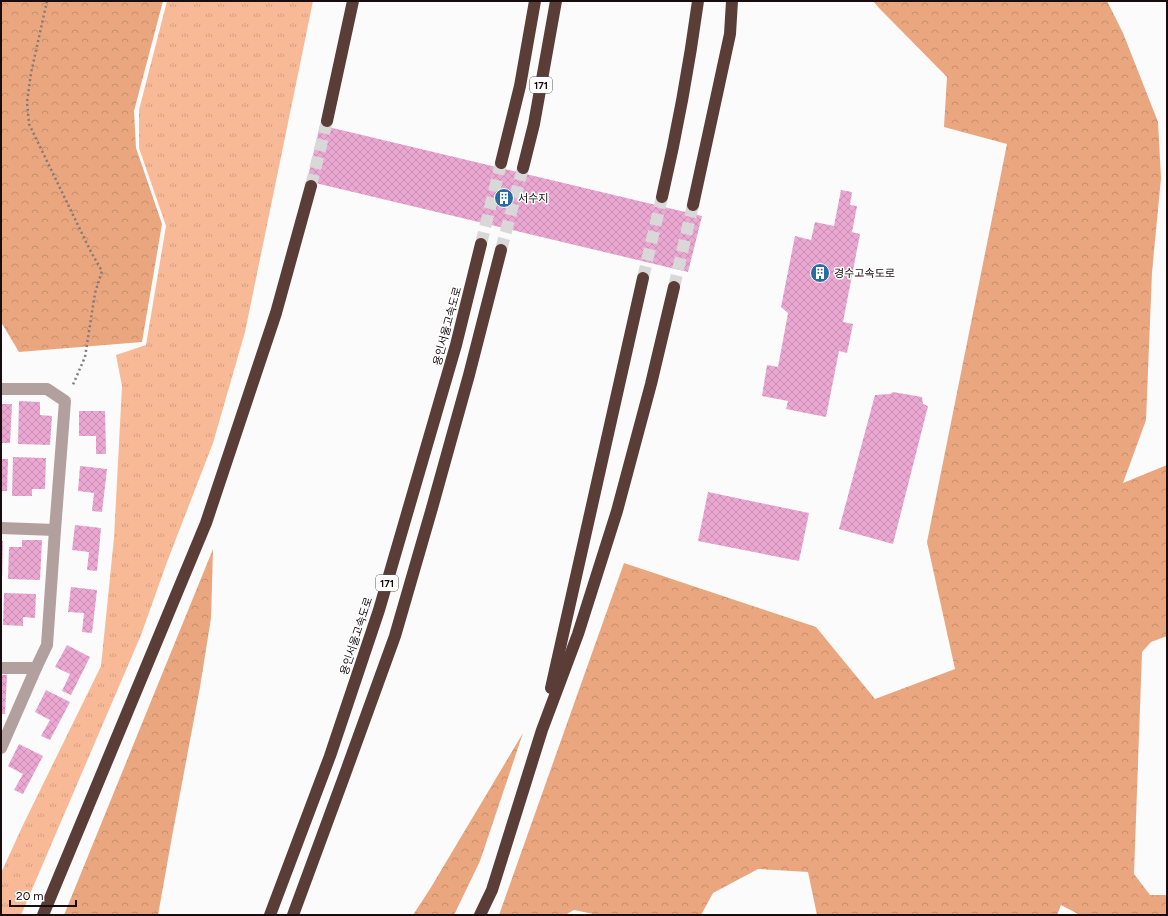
<svg xmlns="http://www.w3.org/2000/svg" width="1168" height="916" font-family="Figtree,'Noto Sans KR',sans-serif">
<style>
.grass{fill:url(#grass-tufts)}
.forest{fill:url(#forest-crowns)}
.building{fill:url(#building-cross-hatch)}
.lines{fill:none;stroke-linecap:round;stroke-linejoin:round}
.highway-tunnel{stroke:#d9d7d8;stroke-width:12;stroke-dasharray:12 6;stroke-linecap:butt}
.path{stroke:#817a7c;stroke-width:2.5;stroke-dasharray:2 3;stroke-linecap:butt}
.street{stroke:#b1a09e;stroke-width:12}
.highway{stroke:#5b3d38;stroke-width:12}
.labels{text-anchor:middle;stroke-width:3;stroke-linejoin:round;paint-order:stroke}
.shield{fill:#fff;stroke:#5d5557;stroke-width:1}
.shield-label{font-size:10px;font-weight:bold;fill:#180c0f}
.poi-label{font-size:11px;fill:#180c0f;stroke:#fff;text-anchor:start}
.street-label{font-size:11px;fill:#180c0f;stroke:#fff}
</style>
<defs>
<pattern id="grass-tufts" width="24" height="20" patternUnits="userSpaceOnUse"><rect width="24" height="20" fill="#f8ba96"/><path d="M3 7l-1-3M5 7V3M7 7l1-3M15 17l-1-3M17 17v-4M19 17l1-3" fill="none" stroke="#d49f80"/></pattern>
<pattern id="forest-crowns" width="20" height="18" patternUnits="userSpaceOnUse"><rect width="20" height="18" fill="#e9a67f"/><path d="M2 6a3 3 0 1 1 6 0M12 15a3 3 0 1 1 6 0" fill="none" stroke="#c78e6d"/></pattern>
<pattern id="building-cross-hatch" width="8" height="8" patternUnits="userSpaceOnUse"><rect width="8" height="8" fill="#eaa7d2"/><path d="M0 0l8 8M0 8l8-8" fill="none" stroke="#c88fb3"/></pattern>
</defs>
<rect width="100%" height="100%" fill="#fbfbfb"/>
<path class="grass" d="M167,1H313L245,332L213,443L167,562L141,635L21,915H1V873L23,825L101,666L114,538L122,386L116,355L146,345L166,226L139,148V110Z"/>
<g class="forest">
<path d="M1,1H163L134,111L136,148L162,224L142,342L19,352L1,322Z"/>
<path d="M873,1H1107L1123,33L1158,122L1161,178L1152,272L1146,420L1123,483L1167,465V636L1151,642L1142,652L1134,874L1150,895H1167V915H1080L1061,905L1057,915H817L808,872L758,869L713,893L701,915H598L574,910L565,915H499L624,563L816,627L875,699L955,669L927,542L1007,144L944,127L947,77L879,8Z"/>
<path d="M213,549L211,618L200,687L173,831L158,915H64Z"/>
<path d="M523,733L480,861L454,915H413L430,889Z"/>
</g>
<g class="building">
<path d="M320,125L702,216L688,272L307,181Z"/>
<path d="M841,190L852,192L850,205L857,206L852,232L860,234L843,322L853,324L847,353L839,351L826,417L786,409L788,401L762,396L767,365L778,367L788,313L781,307L795,236L811,240L815,222L834,226Z"/>
<path d="M893,392L922,397L923,404L928,406L893,544L839,529L875,395L890,394Z"/>
<path d="M19,401L40,402V415L52,416L50,445L18,444Z"/>
<path d="M1,404H12L10,443H1Z"/>
<path d="M79,411H105L106,454H96V436H79Z"/>
<path d="M13,457L46,458L45,489H32V496H12Z"/>
<path d="M1,459H8L7,491H1Z"/>
<path d="M80,466L107,469L102,512L92,511L94,493L78,491Z"/>
<path d="M708,492L809,513L799,561L698,541Z"/>
<path d="M75,525L101,528L97,571L87,570L89,552L72,550Z"/>
<path d="M22,540H42L40,580L8,579L9,547H22Z"/>
<path d="M1,541H3L2,579H1Z"/>
<path d="M71,587L97,590L92,633L82,632L84,613L68,612Z"/>
<path d="M4,593L36,594L35,618L23,617V626L3,625Z"/>
<path d="M67,645L90,657L71,695L62,691L70,674L55,667Z"/>
<path d="M1,675H7L5,714H1Z"/>
<path d="M46,690L70,702L50,740L41,736L50,720L35,712Z"/>
<path d="M19,744L43,756L23,794L14,790L23,774L8,766Z"/>
</g>
<g class="lines">
<g class="highway-tunnel">
<path d="M311,186L327,121"/>
<path d="M481,244L501,163"/>
<path d="M501,250L523,168"/>
<path d="M643,278L662,197"/>
<path d="M674,287L693,205"/>
</g>
<path class="path" d="M47,1L31,73L27,102L29,124L91,252L102,271L95,293L85,357L72,387"/>
<g class="street">
<path d="M1,389H47L65,401L55,530L47,645L36,668H1"/>
<path d="M1,528L55,530"/>
<path d="M1,748L36,668"/>
</g>
<g class="highway">
<path d="M327,121L353,1"/>
<path d="M501,163L520,86L535,1"/>
<path d="M523,168L534,124L556,1"/>
<path d="M662,197C677,132 689,67 698,1"/>
<path d="M693,205L730,34L732,1"/>
<path d="M551,688L643,278"/>
<path d="M43,915L206,523L276,313L311,186"/>
<path d="M270,915L330,756L379,610L456,345L481,244"/>
<path d="M293,915L345,774L395,636L432,508L469,375L501,250"/>
<path d="M480,915L492,890L542,730L578,634L617,511L651,384L674,287"/>
</g>
</g>
<defs>
<symbol id="building-disc" viewBox="-11 -11 22 22"><circle r="9.5" fill="#2c6ba2" stroke="#fff"/><path d="M-4-6H4V6H1V3H-1V6H-4ZM-2.5-4.3h1.7v1.8h-1.7ZM.8-4.3h1.7v1.8H.8ZM-2.5-1h1.7V.8h-1.7ZM.8-1h1.7V.8H.8Z" fill="#fff"/></symbol>
</defs>
<g fill-rule="evenodd">
<use href="#building-disc" x="493" y="187" width="22" height="22"/>
<use href="#building-disc" x="809" y="262" width="22" height="22"/>
</g>
<g class="labels">
<g class="shield">
<rect x="530" y="77" width="22" height="16" rx="3"/>
<rect x="376" y="575" width="22" height="16" rx="3"/>
</g>
<g class="shield-label">
<text x="541" y="89">171</text>
<text x="387" y="587">171</text>
</g>
<g class="poi-label">
<text x="518" y="202">서수지</text>
<text x="834" y="277">경수고속도로</text>
</g>
<g class="street-label">
<text transform="translate(447 326) rotate(-75)" y="4">용인서울고속도로</text>
<text transform="translate(356 636) rotate(-72)" y="4">용인서울고속도로</text>
</g>
</g>
<rect width="1168" height="916" fill="none" stroke="#180c0f" stroke-width="4"/>
<path d="M10 900v6h66v-6" fill="none" stroke="#180c0f" stroke-width="2"/>
<text x="16" y="900" font-size="12" fill="#180c0f" stroke="#ffffff" stroke-width="3" paint-order="stroke">20 m</text>
</svg>
